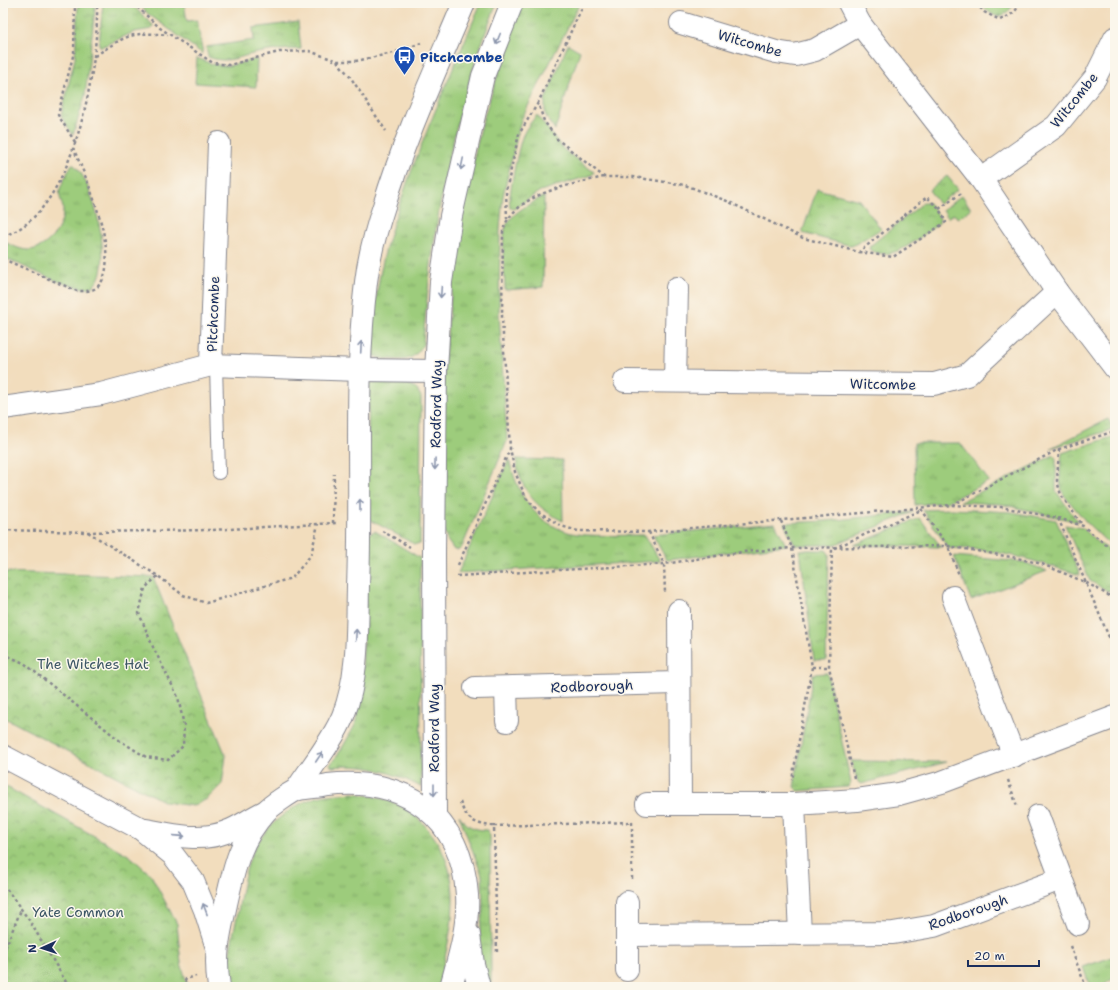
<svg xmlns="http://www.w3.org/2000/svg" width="1118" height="990" font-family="'Shantell Sans',sans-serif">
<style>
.grass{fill:url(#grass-tufts);stroke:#5c7e6c}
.park{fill:url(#park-crowns);stroke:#5c7e6c}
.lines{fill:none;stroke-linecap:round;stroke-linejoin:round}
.service-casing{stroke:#86868e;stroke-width:14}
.minor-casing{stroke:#86868e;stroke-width:24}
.tertiary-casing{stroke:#86868e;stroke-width:24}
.path{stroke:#86868e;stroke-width:2.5;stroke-dasharray:3 3;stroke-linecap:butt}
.service{stroke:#fff;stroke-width:12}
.minor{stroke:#fff;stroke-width:22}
.tertiary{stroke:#fff;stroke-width:22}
.oneway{stroke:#8d97ae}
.labels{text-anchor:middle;stroke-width:3;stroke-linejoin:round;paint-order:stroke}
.street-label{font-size:14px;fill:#1b2f5e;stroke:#fbf7ec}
.transit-label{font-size:14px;font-weight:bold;fill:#164399;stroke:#fbf7ec;text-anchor:start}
.park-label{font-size:14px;fill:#3c5665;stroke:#fbf7ec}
</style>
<defs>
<pattern id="grass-tufts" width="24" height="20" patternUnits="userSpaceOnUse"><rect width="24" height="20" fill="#9dcc7b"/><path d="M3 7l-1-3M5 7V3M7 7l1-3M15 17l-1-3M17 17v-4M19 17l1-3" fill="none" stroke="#7fa668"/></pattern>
<pattern id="park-crowns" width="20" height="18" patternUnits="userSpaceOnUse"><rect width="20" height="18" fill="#9dcc7b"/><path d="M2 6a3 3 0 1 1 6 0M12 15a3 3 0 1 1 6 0" fill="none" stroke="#7fa668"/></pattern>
</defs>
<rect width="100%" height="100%" fill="#fbf7ec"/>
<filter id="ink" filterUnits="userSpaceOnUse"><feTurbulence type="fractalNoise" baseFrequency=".025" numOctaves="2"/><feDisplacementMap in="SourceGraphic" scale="8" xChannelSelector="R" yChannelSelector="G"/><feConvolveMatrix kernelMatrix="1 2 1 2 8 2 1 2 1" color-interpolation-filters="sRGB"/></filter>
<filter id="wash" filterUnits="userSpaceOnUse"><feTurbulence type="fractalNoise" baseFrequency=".012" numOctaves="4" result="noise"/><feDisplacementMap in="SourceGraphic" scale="16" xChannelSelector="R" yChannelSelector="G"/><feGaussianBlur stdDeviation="0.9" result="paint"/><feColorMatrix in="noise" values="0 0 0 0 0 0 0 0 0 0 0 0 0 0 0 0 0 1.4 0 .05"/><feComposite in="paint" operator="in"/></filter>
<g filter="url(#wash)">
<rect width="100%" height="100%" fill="#f2ddbd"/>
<g class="grass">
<path d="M78,3H95V9L85,96L73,135L61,116L75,58Z"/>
<path d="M103,3H130L153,25L152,29L134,32L101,47L99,45Z"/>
<path d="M138,3H184L187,21L197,20L203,54L147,13Z"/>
<path d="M481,3H497C452,115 432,225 423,344C413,365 398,359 379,358L374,356L370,347C374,310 379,270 390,234C414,155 449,79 481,3Z"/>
<path d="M521,3H580L521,120L503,196L500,229L499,313L507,441L462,547L459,550H454L447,540L443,528L444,366L458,228L482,123Z"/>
<path d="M981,3H1015C1002,21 994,20 981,3Z"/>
<path d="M298,22L301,49C286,49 271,50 257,53C237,57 228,64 208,57L206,47L254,40L253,28Z"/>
<path d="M568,44L580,51L555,130L545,114V100Z"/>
<path d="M197,58L212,64L228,66L257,59L256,87L195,83Z"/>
<path d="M537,115L564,150L594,172L592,175L540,191L514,209L510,208C507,201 519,143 523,135C526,128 532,121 537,115Z"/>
<path d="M72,164C90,170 119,273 91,287C77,294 20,264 3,257V241C11,245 20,250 29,250C47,249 64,227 63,210C63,203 58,197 60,189C63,180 68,172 72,164Z"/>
<path d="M947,176L958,189L939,204L929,190Z"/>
<path d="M817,189L859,200L881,229L852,246L802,233Z"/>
<path d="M962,195L971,209L958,218L954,214L948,218L943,210Z"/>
<path d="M544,196L543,287L505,290C505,274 500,238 507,224C514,211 532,203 544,196Z"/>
<path d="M923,203H929L940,218L939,223C920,236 893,265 869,249L870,246Z"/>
<path d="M374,382C392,382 413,377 421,397L420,544H414L367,518L369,384Z"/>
<path d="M1108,419L1114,429L1051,448Z"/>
<path d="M1115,436V515L1110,545L1087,523L1064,495C1057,483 1061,466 1062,453Z"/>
<path d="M914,443H960L989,481L947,502L915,505Z"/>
<path d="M1054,455L1056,459V491L1078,522L1001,504L960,502Z"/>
<path d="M509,459C518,495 533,522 571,533C588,537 626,535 645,535L660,561L458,573Z"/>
<path d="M516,459L562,460L563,521C536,508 520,490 516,459Z"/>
<path d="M952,509L1011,512L1056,520L1080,575C1035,561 995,548 948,548L923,510Z"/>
<path d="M913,512L836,544L826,545H795L784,523L826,521Z"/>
<path d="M920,518L941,547L854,545Z"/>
<path d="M775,523L786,545L668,560L666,559L653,535Z"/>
<path d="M1065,525L1083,528L1098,543L1115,553V595L1090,581Z"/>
<path d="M375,531L420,558L421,787C392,772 364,763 332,767L330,765L341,750L355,725L361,696L368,534Z"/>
<path d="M800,550H826L829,554L826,660H814Z"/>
<path d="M954,556L1023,562L1047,571L971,600Z"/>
<path d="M827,673L851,783L848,787L798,791L794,787L813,674Z"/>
<path d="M851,761L947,762L861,784L858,782Z"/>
<path d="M354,793C364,795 376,796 387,800C427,814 454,857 453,900C453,929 444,958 439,987H232C225,962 233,937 238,912C241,896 243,879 248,864C258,832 286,807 317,797C329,794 342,794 354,793Z"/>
<path d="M459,815C466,826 474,830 487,830L490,836L491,987H482L477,949L483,910L482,875Z"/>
<path d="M1115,956V977L1101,987H1090L1083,967Z"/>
</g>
<g class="park">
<path d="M3,572L153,577L226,756L222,784L207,799L193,806L165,802L3,717Z"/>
<path d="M3,785L130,856L151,875L177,924L181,963L188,987H3Z"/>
</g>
</g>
<g filter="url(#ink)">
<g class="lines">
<defs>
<path id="service" d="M216,366L219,473"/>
<g id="minor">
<path d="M849,3L860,24L981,179L1057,292L1115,368"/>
<path d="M681,23L776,52L795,55L815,50L860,24"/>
<path d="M981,179L1056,126L1095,78L1115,38"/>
<path d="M211,365L219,143"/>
<path d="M625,381L934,384L967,375L1057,292"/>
<path d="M675,381L677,288"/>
<path d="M3,408L101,394L211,365L360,370"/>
<path d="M953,597L1014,756"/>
<path d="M679,611L680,804"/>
<path d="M475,688L678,683"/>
<path d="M506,689L507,721"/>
<path d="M647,804H794L857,800L899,794L942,782L1115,717"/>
<path d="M794,804L800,934"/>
<path d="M1038,816L1078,924"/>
<path d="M627,902V970"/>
<path d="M627,935L893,933L934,926L1061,879"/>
</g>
<g id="tertiary">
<path d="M360,370L436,371"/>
<path d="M3,756L141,829L173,855L193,881L205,910L216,945"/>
<path d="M297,789C312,766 332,742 343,716C359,676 357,629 358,586C362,485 354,382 366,282C369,256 376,230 384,206C405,136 436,70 464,3"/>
<path d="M435,815L434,554L436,371L441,282L451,216L483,76L512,3"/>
<path d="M146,830C172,835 200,842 226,832C238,828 250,819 262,813"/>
<path d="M469,935L473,964L479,987"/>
<path d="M219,987C214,954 219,935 226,904C234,868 240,839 266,811C271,806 292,791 299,789C308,787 319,787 328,785C404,776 462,816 467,895C469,926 459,957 451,987"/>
</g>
</defs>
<use href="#service" class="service-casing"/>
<use href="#minor" class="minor-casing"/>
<use href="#tertiary" class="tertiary-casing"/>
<g class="path">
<path d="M133,3L160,28L213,63L229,65L279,52L309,51L337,61H356L393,53L421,43"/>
<path d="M584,3L538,103L544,121L557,139L604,177H633L685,185L727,201L803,238L859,252L893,257L946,222L939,209L927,197L859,252"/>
<path d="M976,3L984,12L1000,20C1009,16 1016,13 1020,3"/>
<path d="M95,56C125,36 131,31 168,35"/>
<path d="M337,61L351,78L386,131"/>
<path d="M75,142L58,115L74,52L75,3"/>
<path d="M604,177C570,185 515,193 503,230L502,318L510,448L515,472L526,498L539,512L561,526L578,531L648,532L951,505L1001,507L1058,518L1109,637L1115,635"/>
<path d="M939,209L963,192"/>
<path d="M507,219L506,191L519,134L538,103"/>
<path d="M3,236C74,216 99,67 97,3"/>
<path d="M3,259L77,291C85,291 94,292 100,284C121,257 86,176 73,148"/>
<path d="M1059,449L1057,481L1061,495L1083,526"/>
<path d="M952,505L1059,449L1115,431"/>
<path d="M921,509L948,546L959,575"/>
<path d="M1058,518L1083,526L1109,547L1115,549"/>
<path d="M781,521L792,548L812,667L792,780"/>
<path d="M333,523L334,474"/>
<path d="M3,530L88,532L211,530L336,523"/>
<path d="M382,531L410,547"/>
<path d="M88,532L158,576L183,595L206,603L292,578L311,555L318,524"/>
<path d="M649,532L664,564L665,594"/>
<path d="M458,565L510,449"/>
<path d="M457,576L664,564L742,552L792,548L948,546L1017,558L1042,564L1087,583L1115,599"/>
<path d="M3,654L24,663L119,740L146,757L168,760L183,746L184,726L178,697L153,647L139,613L145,588L158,576"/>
<path d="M812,667H829"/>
<path d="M854,778L829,667L832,549L921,510"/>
<path d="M1008,780L1017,806"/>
<path d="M460,802C466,820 476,825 494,826L497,954"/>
<path d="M494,826L632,822V880"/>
<path d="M3,884L29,920L69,987"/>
<path d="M1070,946L1086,987"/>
<path d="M3,953L21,910"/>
<path d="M182,987L186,979L196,976"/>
<path d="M1113,987L1115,986"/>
</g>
<use href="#service" class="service"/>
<use href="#minor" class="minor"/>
<use href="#tertiary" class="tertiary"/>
</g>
<defs><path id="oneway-shaft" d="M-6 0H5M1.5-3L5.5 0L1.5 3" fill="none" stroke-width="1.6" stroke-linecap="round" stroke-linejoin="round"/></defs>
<g class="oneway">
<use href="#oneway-shaft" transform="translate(498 39) rotate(112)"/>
<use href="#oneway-shaft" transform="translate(462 164) rotate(102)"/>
<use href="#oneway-shaft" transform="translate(441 292) rotate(94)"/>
<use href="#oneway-shaft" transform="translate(361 347) rotate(-87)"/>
<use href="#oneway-shaft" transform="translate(435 464) rotate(91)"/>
<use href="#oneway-shaft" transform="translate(360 505) rotate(-90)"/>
<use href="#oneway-shaft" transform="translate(356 635) rotate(-87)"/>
<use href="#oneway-shaft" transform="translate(319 757) rotate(-56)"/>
<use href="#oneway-shaft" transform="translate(434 790) rotate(90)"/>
<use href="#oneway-shaft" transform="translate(179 836) rotate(4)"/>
<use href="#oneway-shaft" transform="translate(205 909) rotate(-111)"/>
</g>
</g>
<defs>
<symbol id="bus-pin" viewBox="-11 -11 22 30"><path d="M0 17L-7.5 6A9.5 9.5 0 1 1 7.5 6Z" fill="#1a4fb4" stroke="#fbf7ec"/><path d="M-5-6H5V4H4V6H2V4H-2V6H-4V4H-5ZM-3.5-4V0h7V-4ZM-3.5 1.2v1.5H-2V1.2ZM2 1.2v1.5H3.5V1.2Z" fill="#fff"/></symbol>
</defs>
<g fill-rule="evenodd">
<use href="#bus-pin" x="392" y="44" width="25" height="34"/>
</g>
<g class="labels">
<g class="street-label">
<text transform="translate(750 43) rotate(16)" y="5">Witcombe</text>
<text transform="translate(1074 100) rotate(-51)" y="5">Witcombe</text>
<text transform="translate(213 314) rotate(-88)" y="5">Pitchcombe</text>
<text transform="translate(883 384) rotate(1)" y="5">Witcombe</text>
<text transform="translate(436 404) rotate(-89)" y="5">Rodford Way</text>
<text transform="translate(592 686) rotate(-2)" y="5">Rodborough</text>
<text transform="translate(434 728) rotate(-90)" y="5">Rodford Way</text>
<text transform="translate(968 912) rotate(-19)" y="5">Rodborough</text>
</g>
<g class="transit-label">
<text x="420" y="62">Pitchcombe</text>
</g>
<g class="park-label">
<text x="93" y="669">The Witches Hat</text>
<text x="78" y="917">Yate Common</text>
</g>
</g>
<rect width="1118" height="990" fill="none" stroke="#fbf7ec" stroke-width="16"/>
<g transform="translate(42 948) rotate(267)" stroke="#fbf7ec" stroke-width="3" paint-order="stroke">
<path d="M0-3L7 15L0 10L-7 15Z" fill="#1b2f5e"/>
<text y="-6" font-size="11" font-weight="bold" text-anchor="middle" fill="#1b2f5e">N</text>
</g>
<path d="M968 960v6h71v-6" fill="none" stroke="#1b2f5e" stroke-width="2"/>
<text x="974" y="960" font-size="12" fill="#1b2f5e" stroke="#fbf7ec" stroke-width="3" paint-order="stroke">20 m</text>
</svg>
